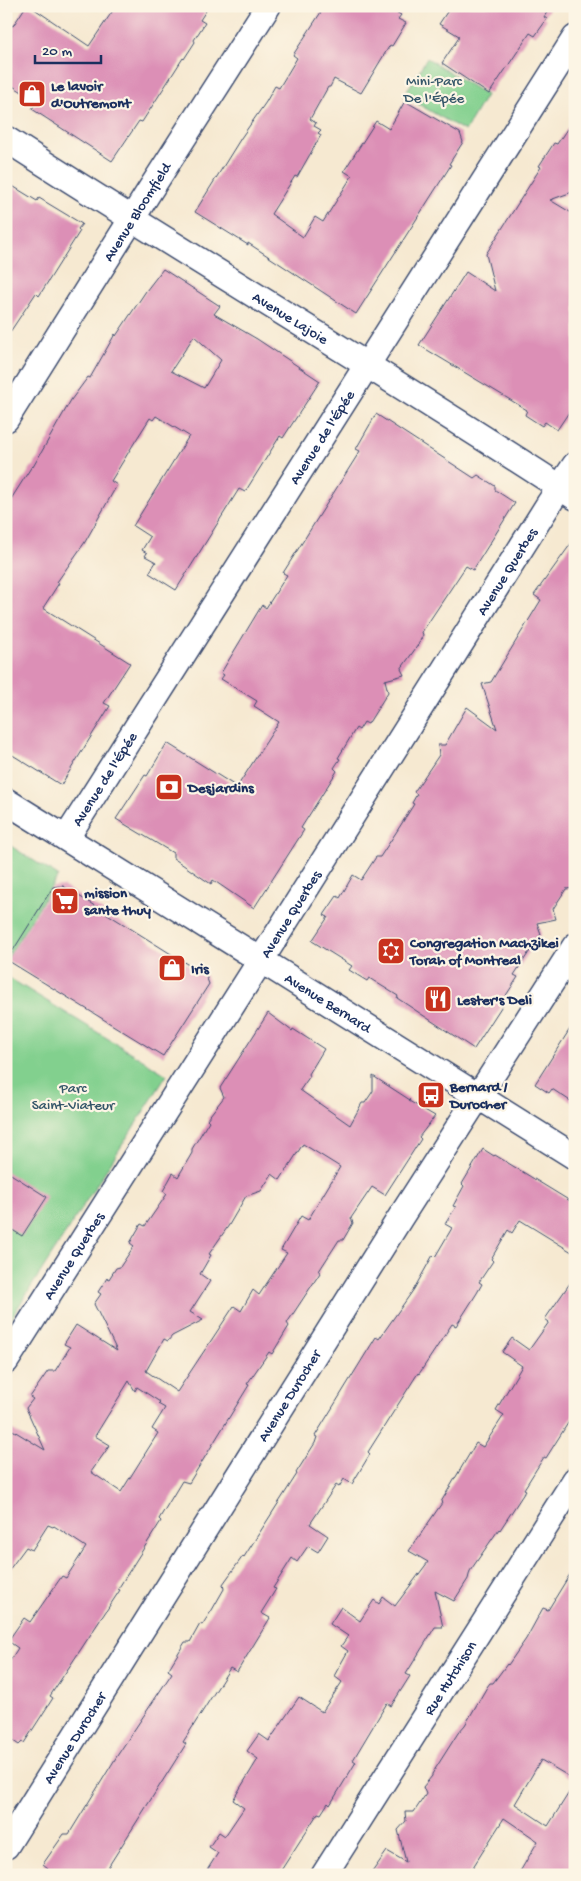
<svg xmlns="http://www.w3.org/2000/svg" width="581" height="1881" font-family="'Gochi Hand',sans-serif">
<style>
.green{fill:#82d08e;stroke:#4e8076}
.building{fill:#dc8fb6;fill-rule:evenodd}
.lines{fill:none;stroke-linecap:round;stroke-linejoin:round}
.street-casing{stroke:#3c4b6f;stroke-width:28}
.street{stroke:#fff;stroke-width:25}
.labels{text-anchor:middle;stroke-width:4.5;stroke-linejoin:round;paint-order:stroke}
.park-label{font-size:15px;fill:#35576a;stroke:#fcf5e5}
.poi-label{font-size:15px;font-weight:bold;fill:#1b2f5e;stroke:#fcf5e5;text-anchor:start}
.street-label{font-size:15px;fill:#1b2f5e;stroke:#fcf5e5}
</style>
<rect width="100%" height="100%" fill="#fcf5e5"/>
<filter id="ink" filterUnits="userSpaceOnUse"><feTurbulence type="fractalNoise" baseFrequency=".02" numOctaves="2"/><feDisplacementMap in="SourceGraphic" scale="10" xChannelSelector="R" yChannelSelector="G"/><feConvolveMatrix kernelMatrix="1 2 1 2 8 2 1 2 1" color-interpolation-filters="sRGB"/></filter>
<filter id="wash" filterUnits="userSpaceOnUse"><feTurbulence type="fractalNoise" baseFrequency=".0096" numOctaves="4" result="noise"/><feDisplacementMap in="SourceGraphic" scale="20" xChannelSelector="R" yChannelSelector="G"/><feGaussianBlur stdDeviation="1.12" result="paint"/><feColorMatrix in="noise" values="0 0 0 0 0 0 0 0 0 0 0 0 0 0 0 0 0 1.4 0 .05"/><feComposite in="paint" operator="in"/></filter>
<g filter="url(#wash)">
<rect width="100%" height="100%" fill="#f6e9d1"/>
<g class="green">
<path d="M427,58L486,95L465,131L404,96Z"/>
<path d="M6,843L58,876L8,957L6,956Z"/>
<path d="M6,976L167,1075L6,1326Z"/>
</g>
<g id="blocks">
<g class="building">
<path d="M26,6H30L89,46L116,6H209L200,20L205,23L194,40L195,42L184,59L183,58L142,122L139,121L112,161L32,109L37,101L6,82V23L13,26Z"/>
<path d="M325,6H386L401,15L398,19L406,23L392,46L390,45L361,93L334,79L330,87H328L310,119L316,123L314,126L321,130L318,133L321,135L297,177L295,176L271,214L303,237L315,217L323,222L352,176L344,171L376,121L389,129L405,101L460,133L463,142L449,164L451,165L356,314L248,243V245L195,212L241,138L266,102L275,86L279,88L297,58L293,55Z"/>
<path d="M451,6H551L544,17L547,19L535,36L530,33L489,94L442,63L458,39L459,36L439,24Z"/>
<path d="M575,117V191L550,200L575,215V403L557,430L545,422L542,426L525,415L527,410L419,345L466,272L495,291L486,254L541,167L539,166L554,143L557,144Z"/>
<path d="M6,182L37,201L39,198L82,224L78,229L80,231L39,296L36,293L6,338Z"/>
<path d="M163,269L220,306L214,314L257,339L320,381L283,438L280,436L245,492L239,489L176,590L149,573L156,562L145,556L147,553L142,550L150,537L133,526L189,436L156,416L153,420L150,418L136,440L111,481L117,485L85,542L57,582L59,583L43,608L130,663L104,703L110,706L61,785L6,751V507L32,466L33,467L71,400L88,377L90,378L115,334L116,336L146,291ZM194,336L221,360L204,388L171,371Z"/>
<path d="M376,414L474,478L478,475L495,486V490L515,503L473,570L466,566L422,632L423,635L418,645L401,669L404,675L385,680L388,692L368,724L364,722L359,730L356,728L338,758L340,759L334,768L337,771L301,828L304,830L254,908L213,880L211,884L173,858V853L116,819L145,775L147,776L167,743L237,787L279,722L254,706L257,701L221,679L224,675L221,673L262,605L266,608L287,575L283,573L360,451L356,449Z"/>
<path d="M575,538V875L573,878L575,888L566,889L553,909L556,919L537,923L541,934L514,975L518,977L503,1000L505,1001L474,1049L397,998L398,996L369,978L367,981L349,970L352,966L312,941L328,917L324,915L337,896L340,898L353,875L361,880L376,857H380L397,831L414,804L412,803L417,794L414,792L439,755L438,745H445L467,707L497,729L482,684L491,682L541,600L534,595Z"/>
<path d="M63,886L206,976L209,984L163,1056L7,960L53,887Z"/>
<path d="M268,1013L292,1031L293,1029L324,1049L309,1074L310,1076L300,1090L350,1125L362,1103H365L373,1091V1076L410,1100L409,1101L435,1116L419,1137L421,1139L385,1195L372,1187L351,1218L353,1223L343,1240H339L319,1271L320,1273L287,1323L289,1326L272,1354L269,1352L247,1384L249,1385L189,1483L182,1481L159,1519L161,1521L118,1589L120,1590L50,1696L53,1698L24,1743L22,1742L19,1745L6,1736V1667L18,1648L8,1641L24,1618L30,1622L62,1576L66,1578L86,1547L54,1526L53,1527L48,1525L32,1550L26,1547L6,1574V1426L45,1450L26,1408L33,1399L30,1397L48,1371H55L70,1347L64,1344L76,1325L117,1351L94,1304L101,1294L98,1292L107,1278L109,1279L116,1268L120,1267L134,1246L130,1243L141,1224L145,1226L167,1194L163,1191L173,1173L178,1177L192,1153V1149L209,1121L207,1119L224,1097L220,1088ZM303,1144L340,1167L308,1220L301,1216L281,1250L287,1253L259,1295L253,1290L241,1311L234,1306L177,1392L146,1371L164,1339L168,1341L172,1336L203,1320L190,1312L210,1281L200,1274L211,1255L209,1254L229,1225L246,1196L261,1191L272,1174L280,1180ZM129,1381L135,1391L137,1387L160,1402L158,1404L165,1408L152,1429L158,1433L121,1492L91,1472L110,1445L95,1436Z"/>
<path d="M575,1021V1104L552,1089L549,1093L535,1084Z"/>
<path d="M483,1149L494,1156L495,1155L575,1204V1254L520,1220L512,1233L508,1230L491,1259L493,1261L479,1282L482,1284L477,1293L456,1326L452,1324L419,1374L418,1373L368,1452L370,1454L352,1484L344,1479L339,1487L336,1485L310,1524L328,1536L318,1552L308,1546L297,1562L292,1558L273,1588L276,1589L261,1613L270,1618L237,1672L230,1668L183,1742L186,1744L103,1875H44L48,1868L43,1864L64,1834H69L117,1756L172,1673L168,1670L185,1642H190L200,1624L202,1625L212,1610L224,1589L223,1584L243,1556L244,1557L297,1474L296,1473L315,1443L317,1437L315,1436L376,1337L379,1339L414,1289L433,1255L435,1257L452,1228L445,1224L456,1207L453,1206L464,1186L462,1184Z"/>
<path d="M6,1171L47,1197L22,1236L6,1226Z"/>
<path d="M575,1276V1412L546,1458L544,1457L524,1489L526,1490L500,1530L499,1529L470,1571L468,1579L454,1601L435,1591L443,1627H435L406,1674L410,1676L391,1706L387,1703L353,1760L356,1762L330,1805L328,1803L321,1814L318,1813L278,1875H204L218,1853L209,1847L219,1832L225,1836L244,1808L233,1800L258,1759L247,1751L259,1734L269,1741L299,1697L322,1712L342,1682L334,1676L348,1651L341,1646L348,1636L330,1624L341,1607L360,1621L374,1600L379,1604L383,1597L395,1606L428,1562L409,1551L442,1503L441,1502L476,1443L483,1447L504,1415L496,1410L522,1366L502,1352L512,1338L529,1350L549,1322L545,1319Z"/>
<path d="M575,1566V1780L541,1760L515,1804L548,1826L575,1783V1875H518L538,1841L504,1818L468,1875H370L387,1851L406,1862L398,1830L406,1821L405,1812H414L426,1794L423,1787L432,1776V1774L458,1733L465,1725L487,1687L490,1683H493L507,1664L508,1665L526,1639L543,1608L548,1610Z"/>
</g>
</g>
</g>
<g filter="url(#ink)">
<use href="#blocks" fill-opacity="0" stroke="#3c4b6f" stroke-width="1"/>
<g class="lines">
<defs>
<g id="street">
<path id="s1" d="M6,139C194,260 387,374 575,497"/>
<path id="s2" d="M6,419L150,190L268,6"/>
<path id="s3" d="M6,801C196,919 385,1038 575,1157"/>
<path id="s4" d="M67,837L575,38"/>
<path id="s5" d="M6,1361L280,930L550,502L575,465"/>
<path id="s6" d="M6,1846L400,1218L575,946"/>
<path id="s7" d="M324,1875L575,1480"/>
</g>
</defs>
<use href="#street" class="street-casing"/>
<use href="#street" class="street"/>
</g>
</g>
<defs>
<symbol id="shop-square" viewBox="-11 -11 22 22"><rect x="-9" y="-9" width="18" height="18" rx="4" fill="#c8321e" stroke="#fcf5e5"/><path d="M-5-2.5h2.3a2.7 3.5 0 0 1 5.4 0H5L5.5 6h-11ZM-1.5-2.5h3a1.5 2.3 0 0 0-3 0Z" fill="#fff"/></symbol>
<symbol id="bank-square" viewBox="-11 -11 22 22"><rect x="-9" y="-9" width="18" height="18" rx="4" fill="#c8321e" stroke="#fcf5e5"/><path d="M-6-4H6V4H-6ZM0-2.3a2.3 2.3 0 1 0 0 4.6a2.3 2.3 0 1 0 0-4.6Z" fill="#fff"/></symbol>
<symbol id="supermarket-square" viewBox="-11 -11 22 22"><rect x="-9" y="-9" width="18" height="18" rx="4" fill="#c8321e" stroke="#fcf5e5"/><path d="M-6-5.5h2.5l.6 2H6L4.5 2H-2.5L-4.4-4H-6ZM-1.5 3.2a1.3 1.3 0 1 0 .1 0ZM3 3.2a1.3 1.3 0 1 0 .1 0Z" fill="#fff"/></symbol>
<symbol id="synagogue-square" viewBox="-11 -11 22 22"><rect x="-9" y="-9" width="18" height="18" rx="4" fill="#c8321e" stroke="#fcf5e5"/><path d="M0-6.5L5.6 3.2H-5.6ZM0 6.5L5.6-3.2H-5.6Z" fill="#fff"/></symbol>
<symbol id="restaurant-square" viewBox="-11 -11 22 22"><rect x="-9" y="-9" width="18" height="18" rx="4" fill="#c8321e" stroke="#fcf5e5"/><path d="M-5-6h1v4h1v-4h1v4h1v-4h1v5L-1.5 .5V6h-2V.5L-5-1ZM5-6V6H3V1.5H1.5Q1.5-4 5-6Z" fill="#fff"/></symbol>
<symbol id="bus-square" viewBox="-11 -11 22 22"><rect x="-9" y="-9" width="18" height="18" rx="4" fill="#c8321e" stroke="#fcf5e5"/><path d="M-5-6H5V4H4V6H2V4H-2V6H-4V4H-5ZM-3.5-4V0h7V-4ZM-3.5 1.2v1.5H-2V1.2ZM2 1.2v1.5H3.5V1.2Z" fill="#fff"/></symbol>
</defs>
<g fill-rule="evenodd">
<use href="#shop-square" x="16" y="78" width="32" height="32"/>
<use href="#bank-square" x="153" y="771" width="32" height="32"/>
<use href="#supermarket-square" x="49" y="885" width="32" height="32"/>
<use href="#synagogue-square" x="375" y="935" width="32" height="32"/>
<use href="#shop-square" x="156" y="952" width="32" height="32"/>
<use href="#restaurant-square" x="422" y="983" width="32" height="32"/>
<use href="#bus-square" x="415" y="1079" width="32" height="32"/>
</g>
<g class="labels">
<g class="park-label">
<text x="434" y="85">Mini-Parc<tspan x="434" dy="17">De l'Épée</tspan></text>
<text x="73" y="1092">Parc<tspan x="73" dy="17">Saint-Viateur</tspan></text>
</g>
<g class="poi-label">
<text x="51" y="90">Le lavoir<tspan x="51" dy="17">d'Outremont</tspan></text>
<text x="188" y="792">Desjardins</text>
<text x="84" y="897">mission<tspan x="84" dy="17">sante thuy</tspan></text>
<text x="410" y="947">Congregation Machzikei<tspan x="410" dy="17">Torah of Montreal</tspan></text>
<text x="191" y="973">Iris</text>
<text x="457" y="1004">Lester's Deli</text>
<text x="450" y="1091">Bernard /<tspan x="450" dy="17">Durocher</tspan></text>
</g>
<g class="street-label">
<text dy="5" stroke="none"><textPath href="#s2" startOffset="245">Avenue Bloomfield</textPath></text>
<text dy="5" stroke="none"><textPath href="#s1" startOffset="336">Avenue Lajoie</textPath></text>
<text dy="5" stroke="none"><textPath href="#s4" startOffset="474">Avenue de l'Épée</textPath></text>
<text dy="5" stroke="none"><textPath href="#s5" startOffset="935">Avenue Querbes</textPath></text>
<text dy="5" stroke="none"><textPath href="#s4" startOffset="69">Avenue de l'Épée</textPath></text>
<text dy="5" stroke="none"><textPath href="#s5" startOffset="530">Avenue Querbes</textPath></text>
<text dy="5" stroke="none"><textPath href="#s3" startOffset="380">Avenue Bernard</textPath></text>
<text dy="5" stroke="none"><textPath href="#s5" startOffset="125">Avenue Querbes</textPath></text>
<text dy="5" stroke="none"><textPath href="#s6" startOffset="532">Avenue Durocher</textPath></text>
<text dy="5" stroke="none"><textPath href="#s7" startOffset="234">Rue Hutchison</textPath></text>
<text dy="5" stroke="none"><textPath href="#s6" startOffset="128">Avenue Durocher</textPath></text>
</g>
</g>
<rect width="581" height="1881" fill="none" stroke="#fcf5e5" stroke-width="25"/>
<path d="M35 55v8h66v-8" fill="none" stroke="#1b2f5e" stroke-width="2.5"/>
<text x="42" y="55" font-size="15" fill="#1b2f5e" stroke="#fcf5e5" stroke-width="4" paint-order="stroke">20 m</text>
</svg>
